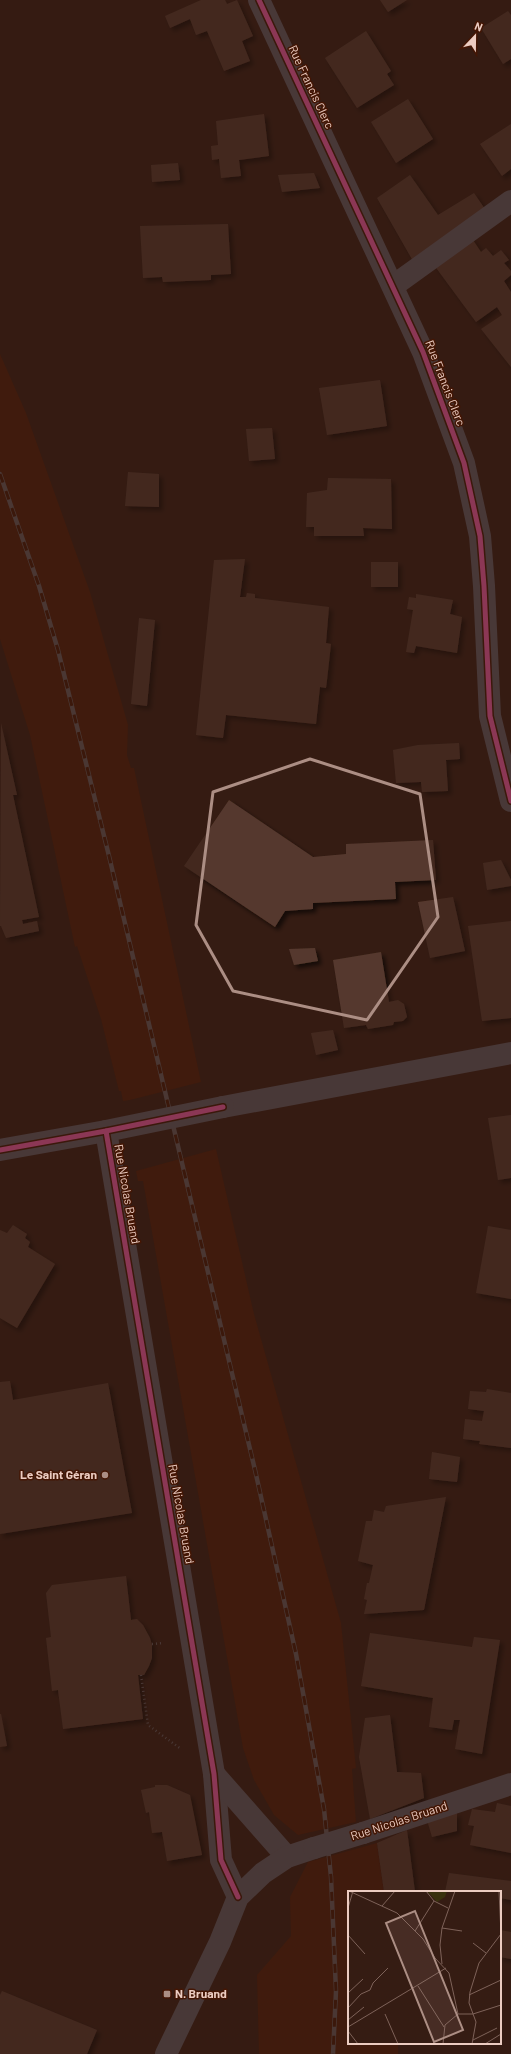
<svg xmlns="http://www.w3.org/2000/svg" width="511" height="2054" font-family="Barlow,sans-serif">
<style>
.built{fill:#4e1b07}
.building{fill:#55392e;filter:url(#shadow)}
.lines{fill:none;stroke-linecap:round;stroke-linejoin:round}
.path{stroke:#635b60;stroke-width:2.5;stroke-dasharray:1 3;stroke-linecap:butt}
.minor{stroke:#615b64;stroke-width:22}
.rail-casing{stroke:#645a5c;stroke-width:4.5}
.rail{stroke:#441604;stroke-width:3;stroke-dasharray:9;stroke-linecap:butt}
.minor-bridge{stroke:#615b64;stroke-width:22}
.cycleway-casing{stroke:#441604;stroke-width:8}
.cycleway{stroke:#f35aa7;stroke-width:5}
.marked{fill:none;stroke:#ac8e84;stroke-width:3;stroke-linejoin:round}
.poi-dot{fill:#ac8e84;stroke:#441604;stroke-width:1.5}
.labels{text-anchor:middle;stroke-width:3;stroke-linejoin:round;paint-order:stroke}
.street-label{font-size:12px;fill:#ecccc1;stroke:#441604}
.poi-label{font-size:12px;font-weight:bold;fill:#ecccc1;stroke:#441604;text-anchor:end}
.inset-road{fill:none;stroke:#7e6259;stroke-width:1}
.view{fill:#ac8e84;fill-opacity:0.15;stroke:#ac8e84;stroke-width:2}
.inset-edge{fill:none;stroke:#ecccc1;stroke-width:2}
</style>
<defs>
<filter id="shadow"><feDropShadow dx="3.5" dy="3.5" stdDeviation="2" flood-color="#0009"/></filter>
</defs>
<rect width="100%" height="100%" fill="#351c13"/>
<g class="built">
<path d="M0,354L26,413L90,592L128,725L127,755L131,768H134L201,1082L130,1100L123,1101L121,1091H119L101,1019L77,946L75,947L30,735L0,639Z"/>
<path d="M216,1149L254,1314L341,1623L356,1768L352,1769L356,1822L298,1835L274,1815L254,1780L243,1748L143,1181H138L136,1171Z"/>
<path d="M377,1843L384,1892H349V2043H398V2054H259L257,1975L291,1936L290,1897L308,1862Z"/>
</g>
<g class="building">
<path d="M201,0H225L227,4L237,0L253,36L242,41L250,61L224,71L207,31L196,35L190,19L170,28L165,16Z"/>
<path d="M380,0H407L388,12Z"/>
<path d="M508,11L511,15V59L503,64L481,28Z"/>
<path d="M366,31L391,71L387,74L394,85L357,108L325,58Z"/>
<path d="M408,99L433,139L396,163L371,122Z"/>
<path d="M264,114L269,156L239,160L241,176L221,178L219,159L212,160L211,146L218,145L216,121Z"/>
<path d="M511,124V169L502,176L480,144Z"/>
<path d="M178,163L180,180L152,182L151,165Z"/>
<path d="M314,173L320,188L282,192L278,175Z"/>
<path d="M410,175L438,215L474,193L487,212L413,261L377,198Z"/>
<path d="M228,224L231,274L211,275V280L163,282L162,277L143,278L140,226Z"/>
<path d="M471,237L481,252L486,248L493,256L501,250L509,260L504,263L511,271V275L504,281L511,292V367L481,329L502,315L497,307L476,322L434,265Z"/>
<path d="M380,380L387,426L327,435L319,388Z"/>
<path d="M272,428L275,459L249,461L246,429Z"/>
<path d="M128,472L159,474V507L125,506Z"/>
<path d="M328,478L391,479L392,529L363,528L364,536H314V527H306L307,493L327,490Z"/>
<path d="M245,559L240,597H246L247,593L255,594V598L329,607L326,643L331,644L327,680L326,688L320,687L316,724L226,715L223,738L196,735L214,560Z"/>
<rect x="371" y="562" width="27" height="25"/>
<path d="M416,594L453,600L450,614L462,617L457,653L416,646L414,653L406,652L413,610L407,609L409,597L416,598Z"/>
<path d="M139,618L155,620L147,706L131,704Z"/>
<path d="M1,723L17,795H13L39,917L22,920L23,924L37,921L39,931L6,938L1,926H0Z"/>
<path d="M459,743L460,759L446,760L448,791L422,792L421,782L396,783L393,750L418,745Z"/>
<path d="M229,800L313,857L346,854V844L433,840L436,880L395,882L396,899L313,903V909L285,911L275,927L184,866Z"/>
<path d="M501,860L511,880V886L487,890L483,863Z"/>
<path d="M453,897L465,951L430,958L418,902Z"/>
<path d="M511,921V1018L482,1021L468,926Z"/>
<path d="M315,948L318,961L294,965L289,949Z"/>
<path d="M381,952L389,1002L398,1000L404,1004L407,1017L403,1021L394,1022L393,1025L368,1029L366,1025L344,1028L333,960Z"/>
<path d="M333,1030L338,1050L316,1055L311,1033Z"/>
<path d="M511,1115V1178L498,1180L488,1118Z"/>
<path d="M13,1225L27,1234L25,1238L30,1242L28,1247L55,1264L17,1328L0,1318V1230L7,1233Z"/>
<path d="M488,1226L511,1230V1299L476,1293Z"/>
<path d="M10,1381L13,1400L108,1383L132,1513L0,1534V1382Z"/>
<path d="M487,1389L511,1393V1448L479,1444L480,1441L463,1439L465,1419L482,1421L484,1411L468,1409L470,1391L486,1392Z"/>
<path d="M432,1452L460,1457L457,1482L429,1479Z"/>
<path d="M446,1497L424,1610L364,1614L367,1600L364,1599L367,1583H369L373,1565L358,1561L366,1521H372L374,1510L384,1512L386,1506Z"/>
<path d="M126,1576L131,1620L137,1619L143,1625L150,1638L152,1645V1658L149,1666L144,1675H138L143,1719L63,1729L58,1690L52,1691L46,1638L51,1637L46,1593L52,1585Z"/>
<path d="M370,1633L472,1647L474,1637L500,1640L482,1754L455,1749L460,1720H454L452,1730L429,1727L433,1698L361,1686Z"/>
<path d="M0,1714H1L7,1746L0,1747Z"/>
<path d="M390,1715L397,1772L421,1773L424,1798L370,1819L359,1757L365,1718Z"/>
<path d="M155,1785H167L190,1795L202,1855L167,1861L162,1832L152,1833L149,1812L146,1813L141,1790L155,1787Z"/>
<path d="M497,1803L511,1806V1853L470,1845L474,1826L468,1825L472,1809L495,1812Z"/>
<path d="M457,1813V1831L432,1837L427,1820Z"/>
<path d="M407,1830L415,1892H384L377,1843Z"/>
<path d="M449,1873L511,1881V1900L500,1898V1892H445Z"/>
<path d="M500,1930L511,1932V1959L500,1957Z"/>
<path d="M2,1991L97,2030L87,2054H0V1995Z"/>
</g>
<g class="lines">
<g class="path">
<path d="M152,1644L163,1643"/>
<path d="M141,1675L148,1725L181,1749"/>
</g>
<g class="minor">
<path d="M259,0L423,352L464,463L480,536L484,586L490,716L511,801"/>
<path d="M393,286L511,201"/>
<path d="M223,1107L511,1053"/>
<path d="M0,1150L106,1131L214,1774L221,1860L238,1897"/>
<path d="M214,1774L287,1857"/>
<path d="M363,1833L511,1784"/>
<path d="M166,2054L220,1942L238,1897L263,1873L287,1857L314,1848"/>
</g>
<defs>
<path id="rail" d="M0,474L39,586L58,650L109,856L255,1470L296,1654L324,1809L331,1877L336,1991L333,2054"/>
</defs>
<use href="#rail" class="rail-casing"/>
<use href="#rail" class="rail"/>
<g class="minor-bridge">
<path d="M106,1131L223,1107"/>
<path d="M314,1848L363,1833"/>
</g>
<defs>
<g id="cycleway">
<path d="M259,0L423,352L464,463L480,536L484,586L490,716L511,801"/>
<path d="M106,1131L214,1774L221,1860L238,1897"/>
<path d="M0,1150L106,1131L223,1107"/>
</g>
</defs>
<use href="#cycleway" class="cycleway-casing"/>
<use href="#cycleway" class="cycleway"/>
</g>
<path d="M0 0H511V2054H0ZM310,759L420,794L438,917L367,1020L233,991L196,925L213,792Z" fill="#351c13" fill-opacity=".55" fill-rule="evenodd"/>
<path class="marked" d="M310,759L420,794L438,917L367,1020L233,991L196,925L213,792Z"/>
<g class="poi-dot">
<circle cx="105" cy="1475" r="4"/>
<rect x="163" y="1990" width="8" height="8" rx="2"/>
</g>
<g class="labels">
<g class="street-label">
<text transform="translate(311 87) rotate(65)" y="4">Rue Francis Clerc</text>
<text transform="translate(445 383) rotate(69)" y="4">Rue Francis Clerc</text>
<text transform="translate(127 1194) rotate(80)" y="4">Rue Nicolas Bruand</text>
<text transform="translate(181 1514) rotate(80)" y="4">Rue Nicolas Bruand</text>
<text transform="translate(399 1821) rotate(-18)" y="4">Rue Nicolas Bruand</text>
</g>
<g class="poi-label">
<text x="97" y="1479">Le Saint Géran</text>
<text x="175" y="1998" text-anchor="start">N. Bruand</text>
</g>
</g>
<g transform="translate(348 1891)">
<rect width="153" height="153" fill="#351c13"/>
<path d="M79,0H99L97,6L89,11Z" fill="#39310e"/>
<path class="inset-road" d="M1,0L49,22L75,48L87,67L101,82L110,123M78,0L86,10M151,0L153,43M34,15L47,0M0,17L5,0M94,37L114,40M67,40L86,10L100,17M0,44L17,63M125,52L138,62M94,73L92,54L94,37L107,0M70,95L96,136M0,102L15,88M121,104L153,89M0,117L13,103L22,99L25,92L40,77M37,123L50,153M110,123H125L153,114M0,129L16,116M0,136L98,77M0,140L10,153M125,149L149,137M95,153L97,134L110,123M124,153L128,131L121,112L122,101L131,72L153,43M137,153L153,143"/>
<path class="view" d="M67,20L115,139L86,151L38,32Z"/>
<rect width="153" height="153" class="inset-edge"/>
</g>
<g transform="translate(475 36) rotate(22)" stroke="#441604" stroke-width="3" paint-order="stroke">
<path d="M0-3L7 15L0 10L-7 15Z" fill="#ecccc1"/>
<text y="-6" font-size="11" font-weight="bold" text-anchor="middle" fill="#ecccc1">N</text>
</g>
</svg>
